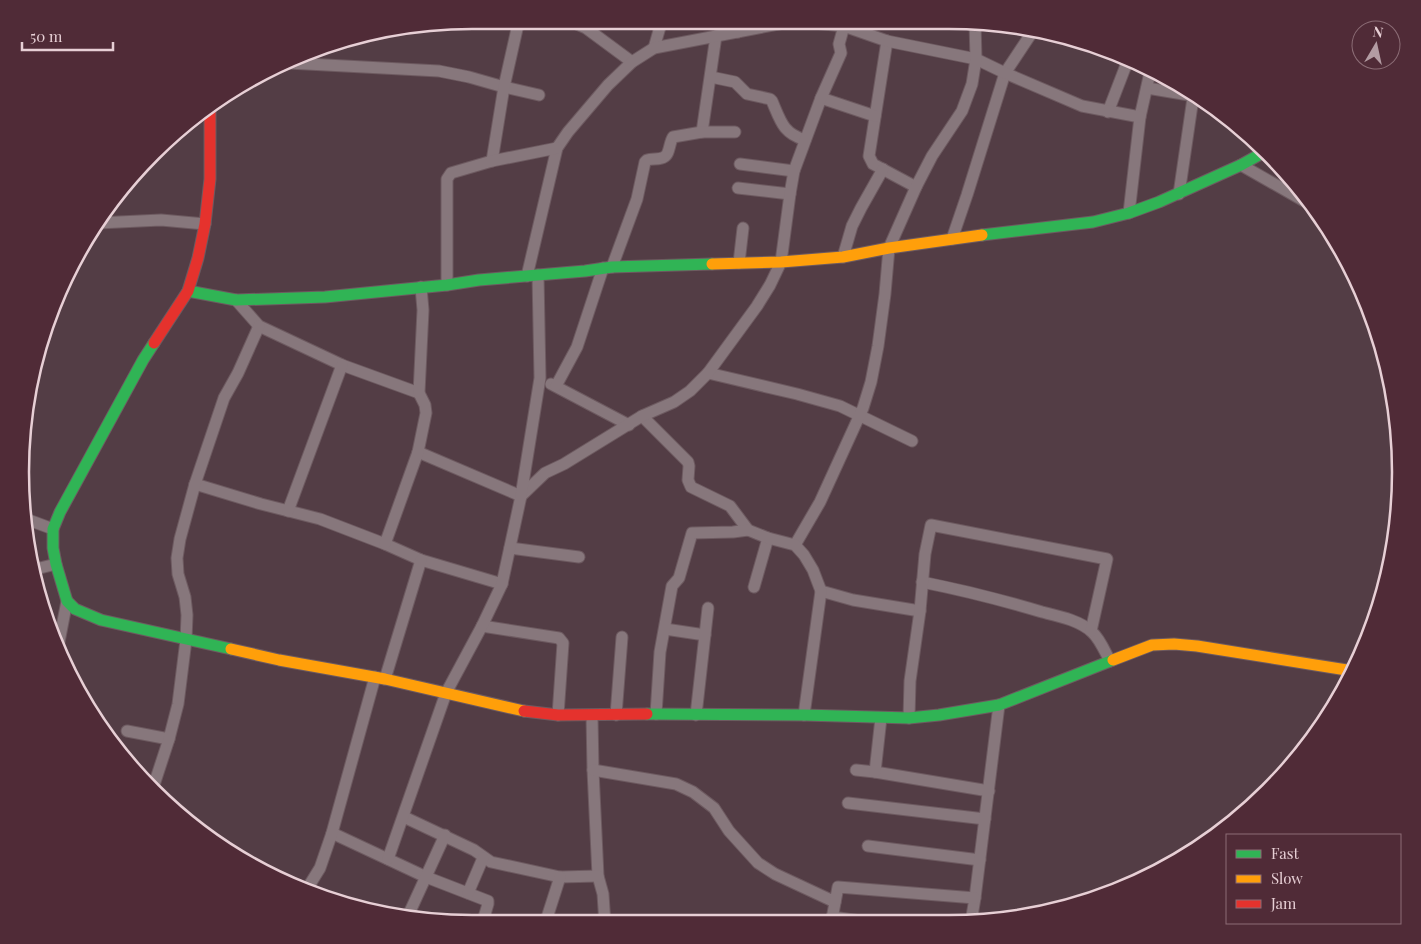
<svg xmlns="http://www.w3.org/2000/svg" width="1421" height="944" font-family="'Playfair Display',serif">
<style>
.lines{fill:none;stroke-linecap:round;stroke-linejoin:round}
.street-casing{stroke:#6d5a60;stroke-width:13}
.fast-casing{stroke:#6d5a60;stroke-width:13}
.slow-casing{stroke:#6d5a60;stroke-width:13}
.jam-casing{stroke:#6d5a60;stroke-width:13}
.street{stroke:#87777c;stroke-width:11}
.fast{stroke:#30b455;stroke-width:11}
.slow{stroke:#ff9f0a;stroke-width:11}
.jam{stroke:#e5322d;stroke-width:11}
.rim{fill:none;stroke:#e7cfd5;stroke-width:2.5}
</style>
<rect width="100%" height="100%" fill="#533d45"/>
<g class="lines">
<defs>
<g id="street">
<path d="M568,20L586,28L632,62"/>
<path d="M729,20L738,32"/>
<path d="M887,41L869,156L873,164L916,187"/>
<path d="M654,48L662,20"/>
<path d="M288,63L439,71L469,77L504,87L539,95"/>
<path d="M711,77L735,82L747,94L770,99L772,101C781,122 783,133 805,140"/>
<path d="M1147,88L1189,95"/>
<path d="M821,98L875,116"/>
<path d="M1108,112L1128,60"/>
<path d="M702,132L716,36"/>
<path d="M492,161L504,87L519,20"/>
<path d="M740,164L794,171"/>
<path d="M1241,165L1313,206"/>
<path d="M738,188L790,194"/>
<path d="M1179,194L1193,98"/>
<path d="M1129,213L1140,117L1151,68"/>
<path d="M98,223L161,220L205,224"/>
<path d="M952,239L967,195L1005,73L1035,28"/>
<path d="M843,257L852,226L861,208L883,169"/>
<path d="M739,263L743,228"/>
<path d="M612,267L637,199L645,162L647,160C652,158 660,160 664,157C670,154 669,143 673,137L702,132H735"/>
<path d="M527,276L557,148L568,132L608,85L632,62L654,48L794,21L844,26L887,41L976,59L1005,73L1082,106L1140,117"/>
<path d="M447,285V179L451,173L492,161L557,148"/>
<path d="M236,300L259,326L342,365L419,393"/>
<path d="M708,373L797,394L840,406L912,441"/>
<path d="M551,384L629,425"/>
<path d="M556,386L577,347L603,268"/>
<path d="M642,416L688,462L689,466L688,480L691,487L730,506L748,530"/>
<path d="M418,452L521,496"/>
<path d="M195,484L261,504L320,519L385,544L421,560L502,584"/>
<path d="M521,496L545,473L564,464L642,416L674,402L690,391L708,373L757,306L770,285L781,262L790,194L794,171L821,98L841,53L839,44L844,26"/>
<path d="M288,511L342,365"/>
<path d="M26,519L53,529"/>
<path d="M385,544L418,452L426,413L425,405L419,393L423,310L421,287"/>
<path d="M795,545L820,502L863,408L871,382L878,346L885,294L889,248L916,187L932,156L962,111L972,84L976,59L975,23"/>
<path d="M510,548L579,557"/>
<path d="M32,570L56,564"/>
<path d="M922,582C962,590 1002,600 1042,612C1058,616 1079,620 1092,632C1100,639 1105,652 1110,661"/>
<path d="M754,587L768,538"/>
<path d="M821,591L853,600L920,611"/>
<path d="M482,626L559,638L563,643L558,715"/>
<path d="M665,629L705,635"/>
<path d="M59,642L67,601"/>
<path d="M385,679L421,560"/>
<path d="M656,714L660,652L672,586L679,578L692,533L733,532L748,530L768,538L795,545L804,555L813,570L821,591L804,715"/>
<path d="M616,715L622,637"/>
<path d="M696,715L708,608"/>
<path d="M592,716L593,770L598,876L603,894L605,924"/>
<path d="M909,718L910,681L920,611L925,554L931,525L1107,559L1091,631"/>
<path d="M127,731L169,739"/>
<path d="M593,770L676,784L693,792L714,808L729,831L758,863L775,874L835,902"/>
<path d="M856,770L875,772L989,791"/>
<path d="M875,772L881,718"/>
<path d="M152,791L169,739L178,704L186,640L187,615L185,597L178,574L177,558L180,539L195,484L224,398L238,373L259,326"/>
<path d="M848,803L985,819"/>
<path d="M404,817L474,850L491,862L560,877L598,876"/>
<path d="M332,833L426,877L488,901V904L482,924"/>
<path d="M868,846L980,860"/>
<path d="M388,859L446,693L482,626L502,584L521,496L540,378L538,275"/>
<path d="M307,889L320,868L332,833L375,677"/>
<path d="M468,893L483,858"/>
<path d="M832,917L882,924"/>
<path d="M407,918L445,835"/>
<path d="M971,922L975,898L999,705"/>
<path d="M545,924L560,877"/>
<path d="M831,924L838,887L975,898"/>
</g>
<g id="fast">
<path d="M982,235L1093,222L1129,213L1159,202L1241,165L1266,151"/>
<path d="M188,291L236,300L325,297L447,285L479,280L585,271L612,267L712,264"/>
<path d="M154,343L143,360L60,512L53,529V548L56,564L67,601L75,609L101,620L231,649"/>
<path d="M647,714L804,715L909,718L939,715L999,705L1113,660"/>
</g>
<g id="slow">
<path d="M712,264L781,262L843,257L889,248L982,235"/>
<path d="M231,649L279,660L385,679L524,711"/>
<path d="M1113,660L1152,645L1174,644L1197,646L1353,671"/>
</g>
<g id="jam">
<path d="M154,343L188,291L198,258L205,224L210,179V106"/>
<path d="M524,711L558,715L647,714"/>
</g>
</defs>
<use href="#street" class="street-casing"/>
<use href="#fast" class="fast-casing"/>
<use href="#slow" class="slow-casing"/>
<use href="#jam" class="jam-casing"/>
<use href="#street" class="street"/>
<use href="#fast" class="fast"/>
<use href="#slow" class="slow"/>
<use href="#jam" class="jam"/>
</g>
<path d="M0 0H1421V944H0ZM472 29H949A443 443 0 0 1 1392 472V472A443 443 0 0 1 949 915H472A443 443 0 0 1 29 472V472A443 443 0 0 1 472 29Z" fill="#502b37" fill-rule="evenodd"/>
<path class="rim" d="M472 29H949A443 443 0 0 1 1392 472V472A443 443 0 0 1 949 915H472A443 443 0 0 1 29 472V472A443 443 0 0 1 472 29Z"/>
<rect x="1226" y="834" width="175" height="90" fill="#502b37" stroke="#8c6d76"/>
<rect x="1236" y="850" width="25" height="8" fill="#30b455" stroke="#8c6d76"/>
<text x="1271" y="859" font-size="15" fill="#e7cfd5">Fast</text>
<rect x="1236" y="875" width="25" height="8" fill="#ff9f0a" stroke="#8c6d76"/>
<text x="1271" y="884" font-size="15" fill="#e7cfd5">Slow</text>
<rect x="1236" y="900" width="25" height="8" fill="#e5322d" stroke="#8c6d76"/>
<text x="1271" y="909" font-size="15" fill="#e7cfd5">Jam</text>
<g transform="translate(1376 45) rotate(9)"><circle r="24" fill="#502b37" stroke="#8c6d76"/>
<path d="M0-4L9 19L0 12L-9 19Z" fill="#b39ca3"/>
<text y="-8" font-size="14" font-weight="bold" text-anchor="middle" fill="#e7cfd5">N</text>
</g>
<path d="M22 42v8h91v-8" fill="none" stroke="#e7cfd5" stroke-width="2.5"/>
<text x="30" y="42" font-size="15" fill="#e7cfd5" stroke="#502b37" stroke-width="4" paint-order="stroke">50 m</text>
</svg>
